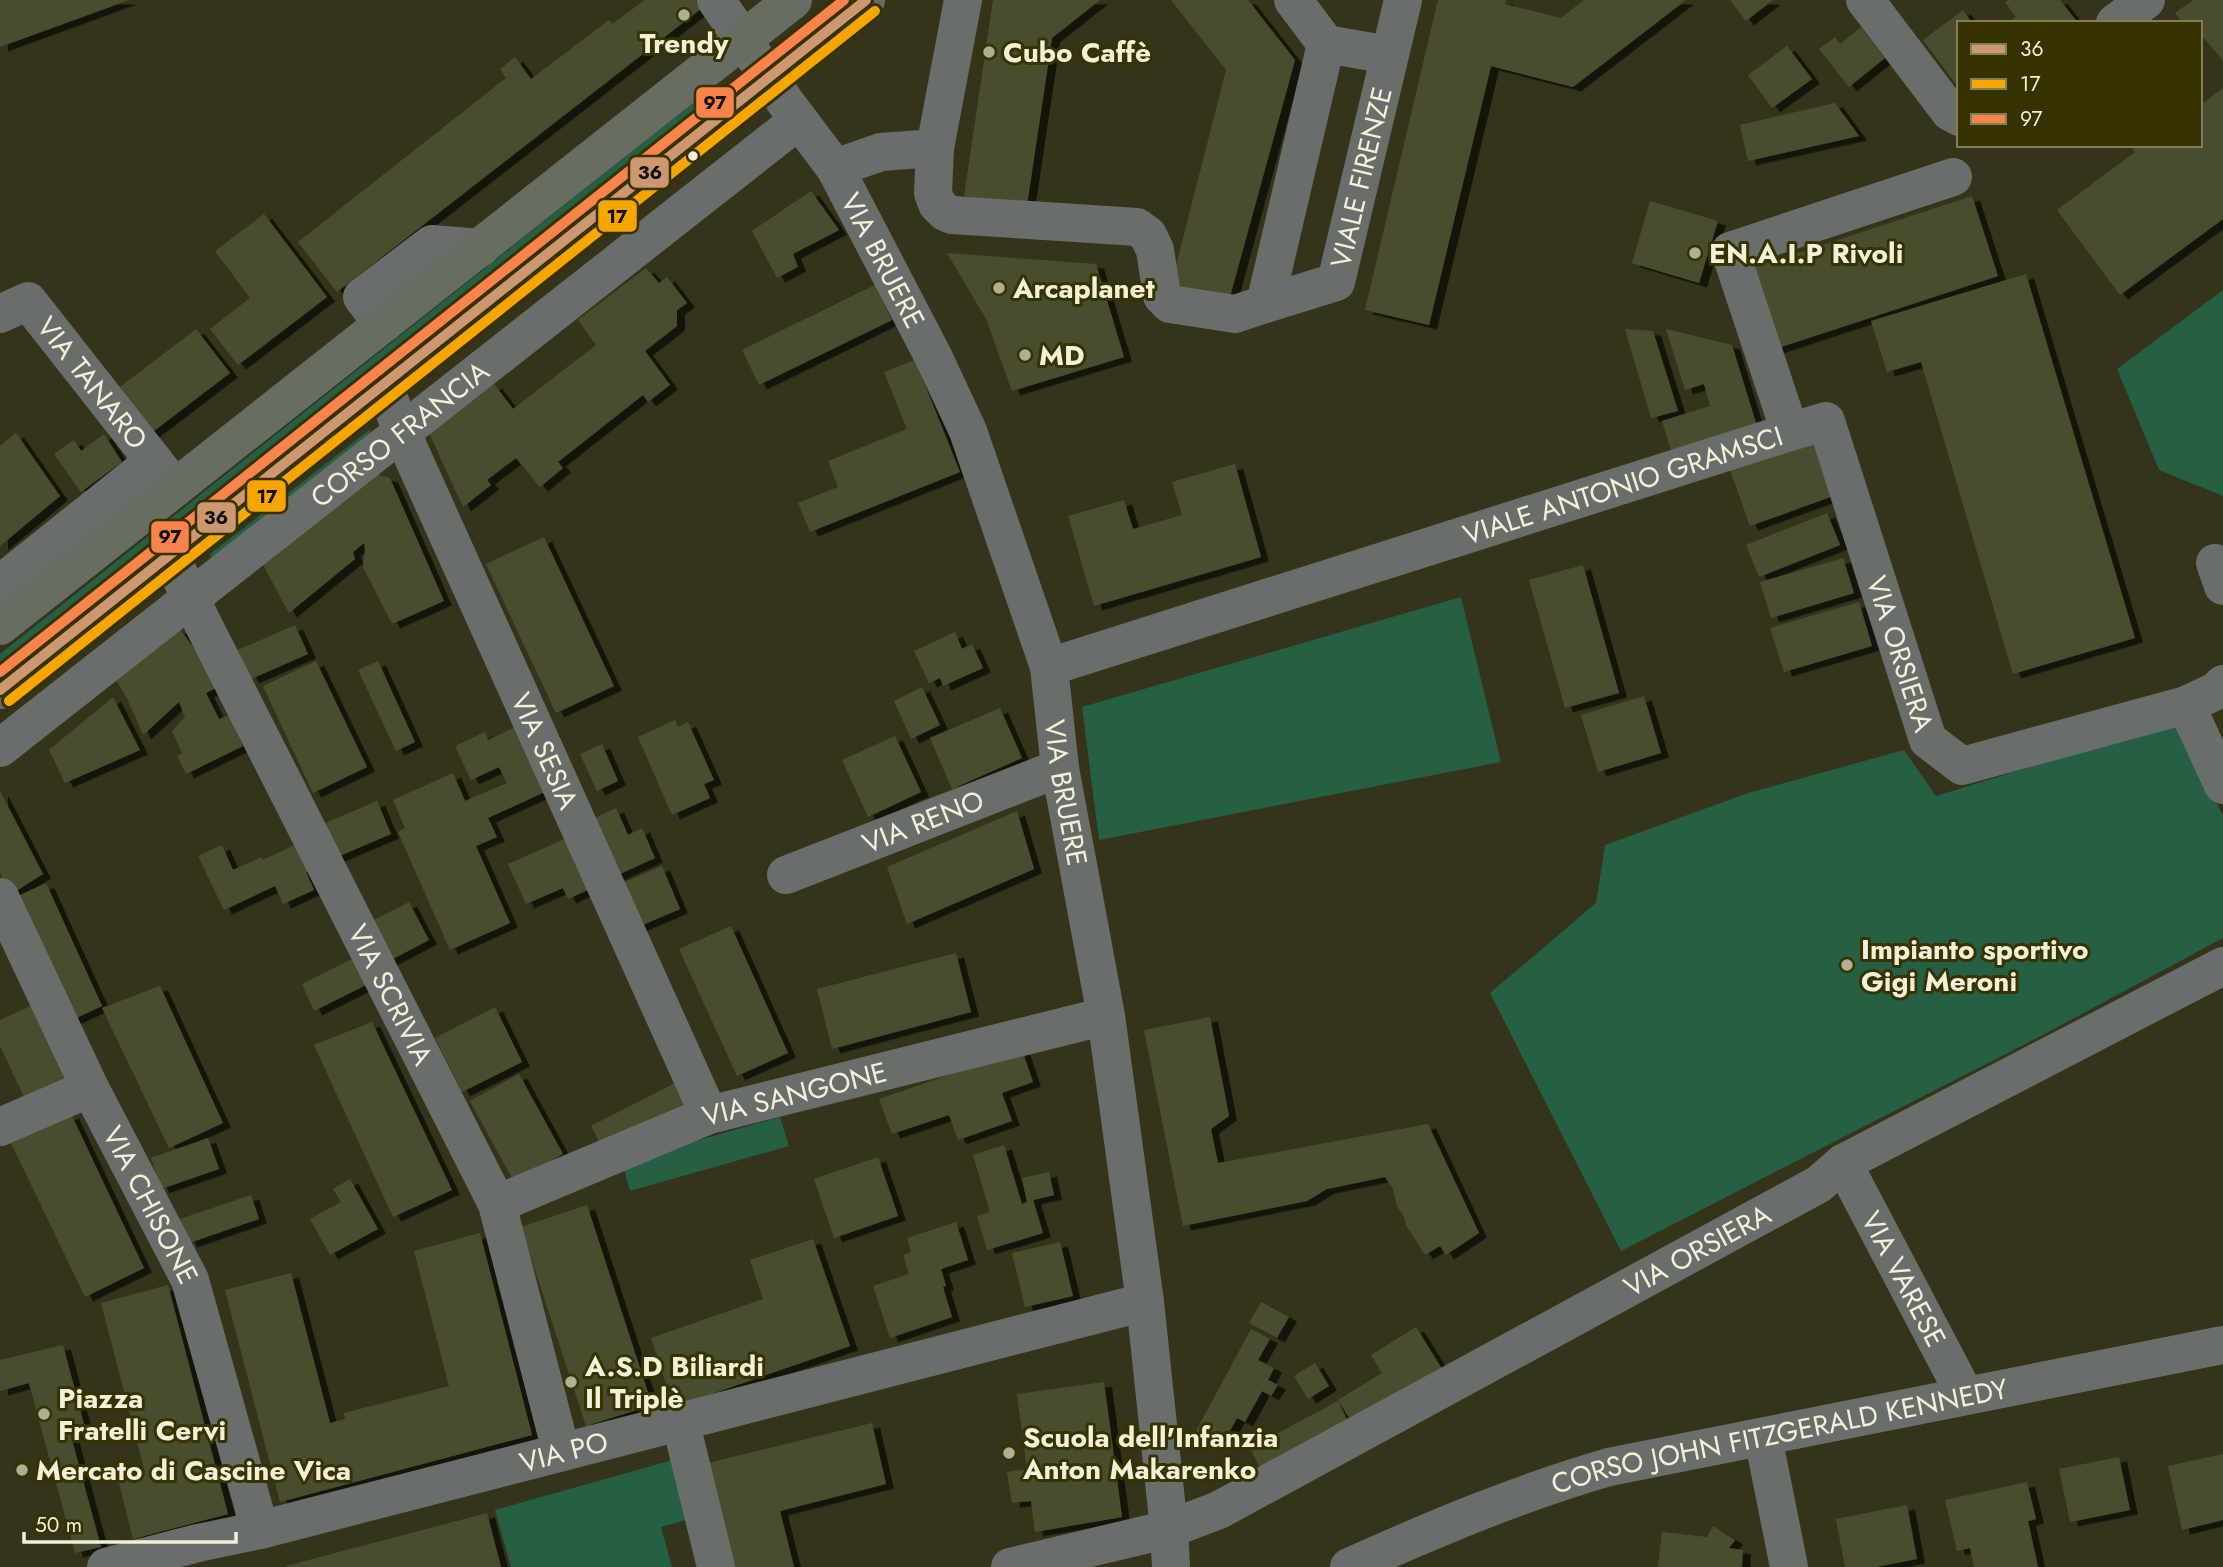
<svg xmlns="http://www.w3.org/2000/svg" width="2223" height="1567" font-family="Jost,sans-serif">
<style>
.green{fill:#255f44}
.building{fill:#4a4e2f;filter:url(#shadow)}
.lines{fill:none;stroke-linecap:round;stroke-linejoin:round}
.minor{stroke:#696e6a;stroke-width:38}
.major{stroke:#686d64;stroke-width:38}
.bus-1-casing{stroke:#373201;stroke-width:16}
.bus-2-casing{stroke:#373201;stroke-width:16}
.bus-3-casing{stroke:#373201;stroke-width:16}
.bus-1{stroke:#cd976f;stroke-width:10}
.bus-2{stroke:#f7a600;stroke-width:10}
.bus-3{stroke:#f8844c;stroke-width:10}
.poi-dot{fill:#b0ae95;stroke:#373201;stroke-width:2.5}
.bus-dot{fill:#f2f0d7;stroke:#373201;stroke-width:2.5}
.labels{text-anchor:middle;stroke-width:6;stroke-linejoin:round;paint-order:stroke}
.poi-label{font-size:28px;font-weight:bold;fill:#f2f0d7;stroke:#373201;text-anchor:start}
.street-label{font-size:28px;fill:#f2f0d7;stroke:#373201}
.line-badge{stroke:#373201;stroke-width:2.5}
.pale-badge-label{font-size:19px;text-anchor:middle;font-weight:bold;fill:#111}
</style>
<defs>
<filter id="shadow"><feDropShadow dx="8" dy="4.5" stdDeviation="0" flood-color="#0009"/></filter>
</defs>
<rect width="100%" height="100%" fill="#35331a"/>
<g class="green">
<path d="M714,86L720,93L0,664V654Z"/>
<path d="M2223,290V496L2159,470L2117,369Z"/>
<path d="M369,430L375,435L212,560L210,554Z"/>
<path d="M1461,597L1501,762L1099,840L1082,707Z"/>
<path d="M2178,721L2223,816V938L2039,1037L1621,1251L1490,993L1596,903L1605,845L1748,793L1904,750L1936,796Z"/>
<path d="M780,1117L789,1146L630,1191L622,1162Z"/>
<path d="M687,1456L703,1515L661,1527L672,1567H511L495,1510Z"/>
</g>
<g class="building">
<path d="M0,0H129L0,47Z"/>
<path d="M645,0H696L702,8L337,292L298,242L506,78L500,69L515,57L531,79L609,20L612,24Z"/>
<path d="M993,0H1100L1052,38L1026,212L963,203Z"/>
<path d="M1171,0H1248L1295,60L1228,304L1170,289L1226,70Z"/>
<path d="M1438,0H1506L1505,4L1561,18L1584,0H1686L1573,87L1491,66L1429,325L1365,310Z"/>
<path d="M1730,0H1773L1746,21Z"/>
<path d="M2008,0H2060L2078,23H2008L2016,17L2005,2Z"/>
<path d="M2193,0H2223V61L2200,33V23H2182L2175,13Z"/>
<path d="M1963,10L1972,23H1959V80L1955,83L1923,40Z"/>
<path d="M1861,27L1885,58L1849,87L1819,49L1835,37L1840,44Z"/>
<path d="M1787,46L1812,79L1772,108L1748,75Z"/>
<path d="M2223,88V219L2120,295L2057,210L2135,152L2130,145H2200V105Z"/>
<path d="M1835,103L1859,136L1748,161L1740,125Z"/>
<path d="M811,191L839,230L793,254L798,267L777,278L752,231Z"/>
<path d="M1972,196L1998,276L1775,349L1749,269Z"/>
<path d="M1650,201L1718,221L1699,283L1632,263Z"/>
<path d="M264,214L327,297L238,365L210,329L250,298L215,251Z"/>
<path d="M947,253L1096,264L1124,357L1012,391L986,319Z"/>
<path d="M646,268L659,283L667,277L687,303L677,310V326L645,351L670,385L648,402L643,395L558,462L563,468L540,487L516,458L487,480L491,485L463,507L429,433L494,384L513,409L596,345L578,320Z"/>
<path d="M2026,274L2135,638L2013,674L1921,362L1887,372L1871,321Z"/>
<path d="M875,285L892,320L759,385L742,350Z"/>
<path d="M196,329L230,373L150,434L116,390Z"/>
<path d="M1625,329L1653,331L1678,411L1651,418Z"/>
<path d="M1666,329L1732,345L1759,433L1674,460L1662,421L1710,406L1704,384L1685,390Z"/>
<path d="M915,360L960,472L810,532L798,503L838,487L828,461L907,429L884,372Z"/>
<path d="M16,433L60,496L0,546V446Z"/>
<path d="M104,434L122,462L81,492L54,454L74,440L81,451Z"/>
<path d="M1814,436L1836,495L1750,526L1729,467Z"/>
<path d="M1235,464L1261,557L1094,606L1068,516L1124,500L1133,529L1182,515L1172,482Z"/>
<path d="M371,473L390,478L444,601L392,624L363,567L365,549L364,543L353,552L355,559L289,613L261,561Z"/>
<path d="M1827,513L1840,545L1759,577L1746,545Z"/>
<path d="M544,537L614,686L556,713L486,564Z"/>
<path d="M1843,558L1854,593L1771,618L1760,582Z"/>
<path d="M1583,565L1619,693L1565,708L1529,580Z"/>
<path d="M1859,602L1872,646L1784,672L1770,628Z"/>
<path d="M295,625L308,654L251,679L238,650Z"/>
<path d="M179,628L208,667L216,688L206,693L219,719L229,715L243,746L186,774L177,756L182,753L172,731L185,717L179,702L143,735L127,698L116,680Z"/>
<path d="M955,632L962,649L972,644L983,668L943,686L940,678L929,683L914,651Z"/>
<path d="M316,661L367,767L313,793L263,686Z"/>
<path d="M378,661L415,742L396,751L358,670Z"/>
<path d="M922,687L940,725L911,739L894,701Z"/>
<path d="M1644,696L1661,753L1598,772L1581,715Z"/>
<path d="M113,697L140,750L65,783L49,750Z"/>
<path d="M1000,708L1022,758L952,789L930,738Z"/>
<path d="M675,720L678,727L688,722L714,780L704,784L710,798L672,815L638,737Z"/>
<path d="M517,726L547,791L488,818L497,837L476,846L510,923L450,950L398,832L405,828L393,800L453,773L465,801L507,783L499,767L471,780L455,746L485,732L488,740Z"/>
<path d="M895,736L921,792L868,817L842,760Z"/>
<path d="M602,744L618,781L597,791L580,754Z"/>
<path d="M0,791L43,874L10,895L0,872Z"/>
<path d="M377,801L391,834L335,858L321,825Z"/>
<path d="M616,808L628,835L642,828L655,858L609,879L588,821Z"/>
<path d="M1017,811L1034,869L907,924L887,867Z"/>
<path d="M569,837L592,888L568,899L563,888L526,904L508,864Z"/>
<path d="M303,841L315,868L306,872L314,890L283,904L275,886L224,910L198,856L222,845L233,870L262,857L263,860Z"/>
<path d="M662,866L680,909L638,927L620,884Z"/>
<path d="M46,883L102,1006L72,1020L16,897Z"/>
<path d="M409,902L429,940L389,961L368,923Z"/>
<path d="M731,926L788,1053L737,1076L679,949Z"/>
<path d="M956,953L971,1012L832,1049L817,989Z"/>
<path d="M358,956L372,982L314,1011L302,984Z"/>
<path d="M160,986L223,1123L169,1148L102,1008Z"/>
<path d="M39,1002L74,1077L26,1101L0,1046V1020Z"/>
<path d="M495,1007L522,1062L462,1092L435,1038Z"/>
<path d="M1210,1017L1229,1116L1211,1129L1218,1163L1428,1124L1479,1233L1446,1255L1440,1246L1425,1255L1406,1225L1404,1217L1397,1206L1393,1189L1385,1177L1327,1189L1307,1201L1183,1226L1144,1030Z"/>
<path d="M372,1022L452,1190L393,1217L314,1045Z"/>
<path d="M1022,1050L1033,1082L1002,1093L1012,1121L958,1140L949,1115L892,1134L879,1099Z"/>
<path d="M519,1074L563,1154L514,1182L470,1101Z"/>
<path d="M677,1082L694,1115L609,1160L591,1126Z"/>
<path d="M71,1114L144,1268L85,1297L11,1143Z"/>
<path d="M208,1138L219,1169L161,1189L151,1158Z"/>
<path d="M1004,1145L1022,1204L1027,1202L1022,1178L1049,1172L1054,1195L1033,1200L1043,1233L987,1250L977,1216L990,1212L973,1155Z"/>
<path d="M878,1157L898,1216L834,1238L814,1179Z"/>
<path d="M350,1179L378,1229L330,1255L310,1219L341,1202L333,1189Z"/>
<path d="M251,1195L259,1219L189,1243L180,1219Z"/>
<path d="M587,1205L652,1405L586,1426L521,1227Z"/>
<path d="M956,1222L968,1260L941,1269L946,1286L943,1287L952,1317L890,1338L873,1286L909,1274L903,1255L911,1252L907,1238Z"/>
<path d="M480,1233L532,1435L280,1502L225,1290L291,1273L330,1423L345,1419L344,1413L449,1386L414,1251Z"/>
<path d="M813,1239L850,1346L674,1407L651,1338L763,1299L750,1260Z"/>
<path d="M1060,1242L1073,1296L1025,1307L1012,1253Z"/>
<path d="M168,1285L228,1514L133,1539L118,1479L145,1472L101,1303Z"/>
<path d="M1261,1302L1289,1317L1277,1338L1249,1323Z"/>
<path d="M1416,1327L1447,1377L1358,1432L1338,1400L1382,1373L1371,1355Z"/>
<path d="M1251,1329L1270,1339L1258,1360L1274,1368L1268,1380L1278,1385L1271,1396L1262,1391L1245,1422L1237,1418L1222,1445L1196,1431Z"/>
<path d="M63,1345L86,1432L71,1436L101,1547L75,1553L29,1383L0,1391V1360Z"/>
<path d="M1315,1363L1329,1386L1308,1399L1294,1376Z"/>
<path d="M1104,1382L1122,1517L1035,1532L1031,1501L1012,1503L1007,1472L1027,1469L1017,1394Z"/>
<path d="M1338,1401L1351,1427L1263,1474L1250,1448Z"/>
<path d="M872,1423L886,1484L780,1511L794,1567H731L704,1464Z"/>
<path d="M2223,1454V1520L2182,1530L2168,1466Z"/>
<path d="M2119,1457L2130,1510L2070,1522L2059,1469Z"/>
<path d="M2027,1482L2036,1519L2028,1521L2038,1567H1974L1970,1548L1957,1551L1945,1500Z"/>
<path d="M1907,1505L1917,1559L1876,1567H1845L1836,1519Z"/>
<path d="M487,1513L501,1567H287L286,1566Z"/>
<path d="M1713,1526L1735,1540L1729,1548L1743,1550L1742,1567H1658L1662,1532L1707,1537Z"/>
</g>
<g class="lines">
<g class="minor">
<path id="s1" d="M716,0L786,103L835,168L933,356L968,431L1049,667L1060,768L1106,1016L1145,1302L1169,1529L1171,1567"/>
<path d="M963,0L935,148L933,193L937,204L945,212L952,215L1137,227L1148,235L1155,250L1162,296L1170,304L1235,314L1265,304L1326,44"/>
<path d="M1293,0L1326,44L1389,55"/>
<path d="M1865,0L1950,112L1959,117"/>
<path d="M2115,23L2146,0"/>
<path d="M835,168L881,152L935,148"/>
<path id="s2" d="M1265,304L1336,282L1403,0"/>
<path id="s3" d="M0,314L28,301L175,488"/>
<path d="M383,324L362,297L432,244L480,248"/>
<path id="s4" d="M383,384L410,451L709,1115"/>
<path id="s5" d="M1790,432L1826,421L1928,740L1962,766L2186,705L2216,691L2223,684"/>
<path id="s6" d="M170,555L200,618L497,1204L561,1451"/>
<path d="M2215,563L2223,586"/>
<path d="M0,584L154,461"/>
<path id="s7" d="M1049,667L1790,432L1730,251L1953,177"/>
<path d="M2186,705L2223,785"/>
<path id="s8" d="M0,748L799,120"/>
<path id="s9" d="M786,875L1060,768"/>
<path id="s10" d="M0,897L90,1088L190,1280L260,1530"/>
<path d="M0,1127L90,1088"/>
<path id="s11" d="M1843,1163L1965,1395"/>
<path id="s12" d="M497,1204L709,1115L1106,1016"/>
<path d="M680,1420L716,1567"/>
<path d="M1763,1437L1789,1567"/>
<path id="s13" d="M106,1567L198,1543L260,1530L1145,1302"/>
<path id="s14" d="M1010,1567L1169,1529L1219,1510L1819,1184L1843,1163L2223,966"/>
<path id="s15" d="M1349,1567C1434,1529 1519,1493 1609,1467L2223,1345"/>
</g>
<g class="major">
<path d="M0,626L793,0"/>
<path d="M0,690L866,0"/>
</g>
<defs>
<path id="bus-1" d="M0,690L866,0"/>
<path id="bus-2" d="M9,701L875,11"/>
<path id="bus-3" d="M0,672L844,0"/>
</defs>
<use href="#bus-1" class="bus-1-casing"/>
<use href="#bus-2" class="bus-2-casing"/>
<use href="#bus-3" class="bus-3-casing"/>
<use href="#bus-1" class="bus-1"/>
<use href="#bus-2" class="bus-2"/>
<use href="#bus-3" class="bus-3"/>
</g>
<g class="poi-dot">
<circle cx="684" cy="15" r="7"/>
<circle cx="989" cy="52" r="7"/>
<circle cx="1695" cy="253" r="7"/>
<circle cx="999" cy="288" r="7"/>
<circle cx="1025" cy="355" r="7"/>
<circle cx="1847" cy="965" r="7"/>
<circle cx="571" cy="1382" r="7"/>
<circle cx="44" cy="1414" r="7"/>
<circle cx="1009" cy="1453" r="7"/>
<circle cx="22" cy="1470" r="7"/>
</g>
<circle class="bus-dot" cx="693" cy="156" r="6"/>
<g class="labels">
<g class="poi-label">
<text x="684" y="53" text-anchor="middle">Trendy</text>
<text x="1003" y="62">Cubo Caffè</text>
<text x="1709" y="263">EN.A.I.P Rivoli</text>
<text x="1013" y="298">Arcaplanet</text>
<text x="1039" y="365">MD</text>
<text x="1861" y="959">Impianto sportivo<tspan x="1861" dy="32">Gigi Meroni</tspan></text>
<text x="585" y="1376">A.S.D Biliardi<tspan x="585" dy="32">Il Triplè</tspan></text>
<text x="58" y="1408">Piazza<tspan x="58" dy="32">Fratelli Cervi</tspan></text>
<text x="1023" y="1447">Scuola dell'Infanzia<tspan x="1023" dy="32">Anton Makarenko</tspan></text>
<text x="36" y="1480">Mercato di Cascine Vica</text>
</g>
<g class="street-label">
<text dy="10" stroke="none"><textPath href="#s2" startOffset="182">VIALE FIRENZE</textPath></text>
<text dy="10" stroke="none"><textPath href="#s1" startOffset="310">VIA BRUERE</textPath></text>
<text dy="10" stroke="none"><textPath href="#s3" startOffset="135">VIA TANARO</textPath></text>
<text dy="10" stroke="none"><textPath href="#s8" startOffset="508">CORSO FRANCIA</textPath></text>
<text dy="10" stroke="none"><textPath href="#s7" startOffset="602">VIALE ANTONIO GRAMSCI</textPath></text>
<text dy="10" stroke="none"><textPath href="#s5" startOffset="282">VIA ORSIERA</textPath></text>
<text dy="10" stroke="none"><textPath href="#s4" startOffset="401">VIA SESIA</textPath></text>
<text dy="10" stroke="none"><textPath href="#s1" startOffset="877">VIA BRUERE</textPath></text>
<text dy="10" stroke="none"><textPath href="#s9" startOffset="147">VIA RENO</textPath></text>
<text dy="10" stroke="none"><textPath href="#s6" startOffset="492">VIA SCRIVIA</textPath></text>
<text dy="10" stroke="none"><textPath href="#s12" startOffset="318">VIA SANGONE</textPath></text>
<text dy="10" stroke="none"><textPath href="#s10" startOffset="343">VIA CHISONE</textPath></text>
<text dy="10" stroke="none"><textPath href="#s14" startOffset="761">VIA ORSIERA</textPath></text>
<text dy="10" stroke="none"><textPath href="#s11" startOffset="131">VIA VARESE</textPath></text>
<text dy="10" stroke="none"><textPath href="#s15" startOffset="452">CORSO JOHN FITZGERALD KENNEDY</textPath></text>
<text dy="10" stroke="none"><textPath href="#s13" startOffset="472">VIA PO</textPath></text>
</g>
</g>
<g class="line-badge">
<rect x="695" y="86" width="40" height="33" rx="7" fill="#f8844c"/>
<rect x="629" y="156" width="41" height="33" rx="7" fill="#cd976f"/>
<rect x="597" y="199" width="41" height="34" rx="7" fill="#f7a600"/>
<rect x="246" y="479" width="41" height="34" rx="7" fill="#f7a600"/>
<rect x="196" y="501" width="41" height="33" rx="7" fill="#cd976f"/>
<rect x="150" y="520" width="40" height="34" rx="7" fill="#f8844c"/>
</g>
<g class="pale-badge-label">
<text x="715" y="109">97</text>
<text x="650" y="179">36</text>
<text x="617" y="223">17</text>
<text x="267" y="503">17</text>
<text x="216" y="524">36</text>
<text x="170" y="543">97</text>
</g>
<rect x="1957" y="21" width="245" height="126" fill="#373201" stroke="#827e57" stroke-width="2"/>
<rect x="1971" y="44" width="35" height="10" fill="#cd976f" stroke="#827e57" stroke-width="2"/>
<text x="2020" y="56" font-size="21" fill="#f2f0d7">36</text>
<rect x="1971" y="79" width="35" height="10" fill="#f7a600" stroke="#827e57" stroke-width="2"/>
<text x="2020" y="91" font-size="21" fill="#f2f0d7">17</text>
<rect x="1971" y="114" width="35" height="10" fill="#f8844c" stroke="#827e57" stroke-width="2"/>
<text x="2020" y="126" font-size="21" fill="#f2f0d7">97</text>
<path d="M24 1532v10h212v-10" fill="none" stroke="#f2f0d7" stroke-width="3.5"/>
<text x="35" y="1532" font-size="21" fill="#f2f0d7" stroke="#373201" stroke-width="5" paint-order="stroke">50 m</text>
</svg>
